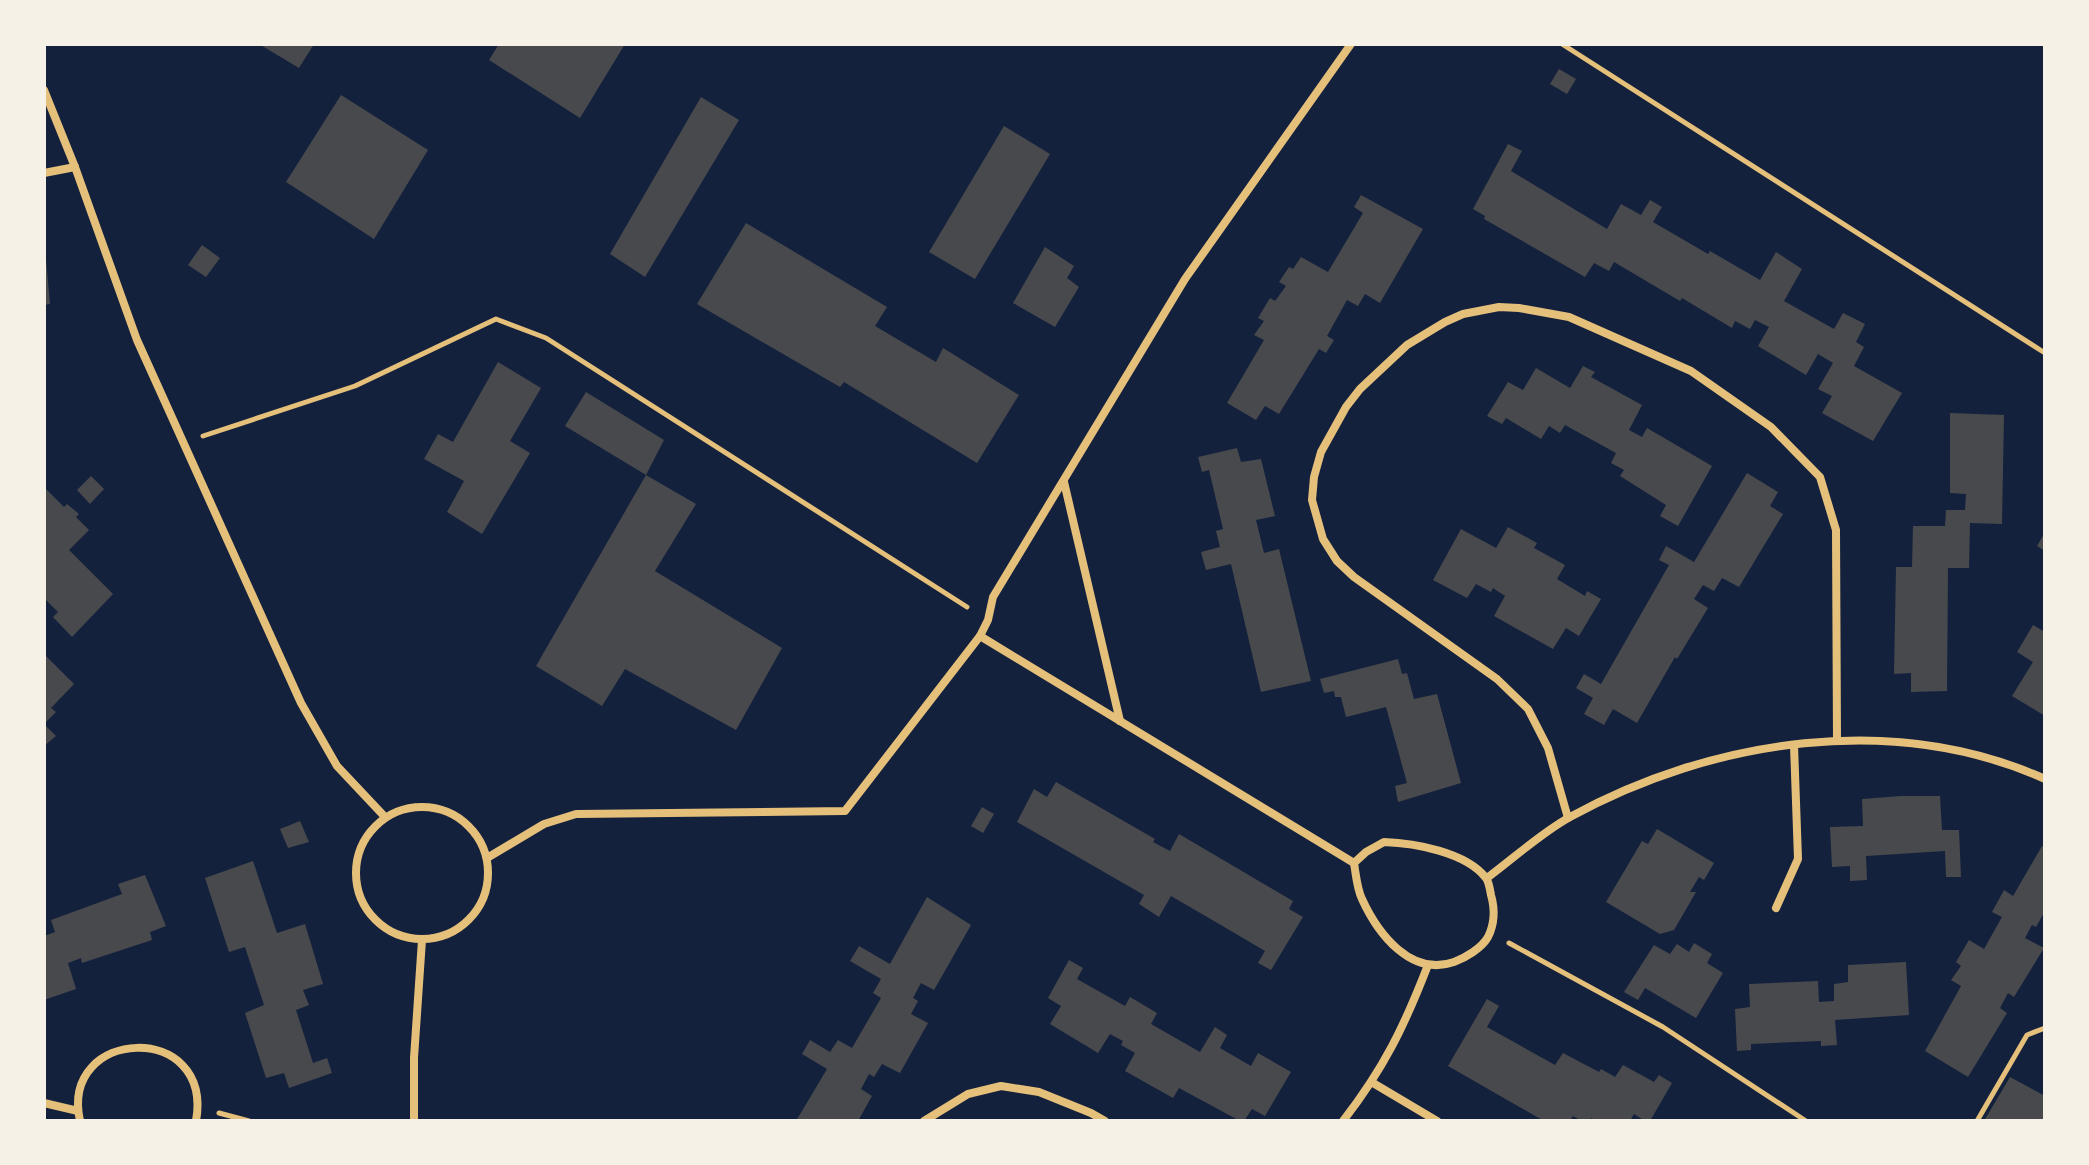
<svg xmlns="http://www.w3.org/2000/svg" width="2089" height="1165" font-family="Lora,serif">
<style>
.building{fill:#48494c}
.lines{fill:none;stroke-linecap:round;stroke-linejoin:round}
.path{stroke:#e5c07b;stroke-width:5}
.minor{stroke:#e5c07b;stroke-width:8}
</style>
<rect width="100%" height="100%" fill="#14213d"/>
<g class="building">
<path d="M259,44H314L299,68Z"/>
<path d="M499,44H625L580,118L489,60Z"/>
<path d="M1559,69L1576,79L1567,94L1550,84Z"/>
<path d="M341,95L428,150L374,239L286,182Z"/>
<path d="M701,97L739,120L645,277L610,254Z"/>
<path d="M1004,126L1050,154L975,279L929,252Z"/>
<path d="M1508,144L1522,151L1511,171L1607,229L1621,204L1641,215L1650,200L1662,207L1653,222L1708,254L1710,251L1760,280L1776,252L1802,269L1784,301L1834,329L1843,313L1865,324L1856,342L1864,347L1854,366L1902,393L1873,441L1822,413L1832,396L1818,389L1833,363L1818,354L1806,375L1758,346L1769,327L1755,320L1750,329L1735,321L1732,328L1682,298L1680,301L1614,262L1609,271L1594,263L1585,277L1484,219L1485,216L1473,209Z"/>
<path d="M1361,195L1423,229L1380,303L1365,294L1358,306L1347,300L1327,336L1334,340L1326,353L1319,349L1279,414L1265,406L1256,420L1227,403L1264,340L1254,335L1264,321L1258,318L1270,298L1275,301L1286,286L1279,282L1289,267L1293,269L1301,257L1328,272L1363,213L1354,207Z"/>
<path d="M746,223L887,307L875,326L936,362L943,348L1019,395L977,463L844,382L840,387L697,304Z"/>
<path d="M202,245L220,258L206,277L188,265Z"/>
<path d="M1045,247L1074,266L1067,278L1079,287L1055,327L1013,303Z"/>
<path d="M44,259H46L50,304L44,305Z"/>
<path d="M498,362L541,388L510,441L530,453L482,534L447,512L464,481L424,459L438,434L453,442Z"/>
<path d="M1583,366L1595,372L1591,377L1642,405L1629,430L1642,437L1647,428L1712,466L1678,526L1660,516L1666,505L1620,476L1624,470L1611,463L1616,453L1565,425L1560,433L1549,426L1541,439L1506,418L1502,424L1487,416L1508,382L1523,390L1536,368L1570,388Z"/>
<path d="M586,392L664,440L646,475L565,426Z"/>
<path d="M1950,413L2004,415L2002,524L1970,523L1969,568H1948L1947,691L1911,692V673L1894,674L1896,567H1912L1913,526H1945L1946,510H1965L1966,494L1950,493Z"/>
<path d="M1237,448L1241,462L1261,459L1275,516L1256,520L1264,553L1279,549L1311,681L1261,692L1231,564L1206,570L1201,552L1220,547L1216,531L1223,529L1209,470L1202,472L1198,457Z"/>
<path d="M1747,473L1778,492L1770,506L1783,514L1739,587L1722,578L1714,591L1703,585L1694,599L1708,608L1677,659L1675,657L1637,723L1613,709L1604,725L1584,714L1593,698L1576,688L1584,674L1601,684L1669,565L1659,560L1666,546L1694,562Z"/>
<path d="M646,475L696,504L655,571L782,648L736,730L625,669L602,706L536,666Z"/>
<path d="M91,476L104,489L90,504L77,490Z"/>
<path d="M44,487L64,507L67,504L79,514L76,517L89,530L69,550L113,594L72,637L53,617L58,612L44,598Z"/>
<path d="M1508,527L1537,543L1534,548L1565,565L1557,579L1585,596L1587,591L1601,599L1579,636L1566,628L1553,649L1494,616L1505,596L1493,588L1491,592L1476,584L1467,598L1433,580L1461,529L1496,548Z"/>
<path d="M2045,532V551L2037,546Z"/>
<path d="M2033,625L2045,632V716L2012,696L2033,662L2017,652Z"/>
<path d="M44,654L74,684L51,708L56,712L44,724L56,736L44,746Z"/>
<path d="M1398,659L1402,674L1407,673L1414,699L1437,694L1461,783L1398,802L1395,786L1407,783L1386,707L1346,717L1341,697H1335L1334,691L1324,693L1320,679Z"/>
<path d="M1056,782L1155,839L1153,842L1170,851L1179,834L1293,901L1289,909L1303,917L1271,970L1258,963L1265,951L1214,921L1171,896L1159,917L1139,904L1144,895L1017,822L1034,789L1047,797Z"/>
<path d="M1901,796H1940L1942,830H1959L1961,877H1946L1945,851L1866,856L1867,880L1850,881V866L1832,867L1830,827L1863,826L1862,799Z"/>
<path d="M982,807L994,814L983,833L971,826Z"/>
<path d="M300,821L309,842L288,848L280,829Z"/>
<path d="M1657,829L1714,863L1704,880L1699,877L1690,892H1696L1674,930L1660,934L1606,902L1642,841L1648,844Z"/>
<path d="M2042,846L2045,848V911L2036,927L2032,925L2025,938L2044,948L2014,997L2008,993L2000,1008L2007,1013L1968,1077L1925,1051L1961,986L1951,980L1961,966L1956,962L1969,940L1984,949L2002,917L1992,912L2004,890L2013,896Z"/>
<path d="M253,861L277,933L305,924L323,984L303,990L309,1005L296,1010L313,1063L327,1058L332,1073L289,1088L284,1073L266,1078L245,1013L264,1005L245,947L229,952L205,878Z"/>
<path d="M145,875L166,926L150,932L152,940L82,963L81,958L68,963L76,989L44,1000V936L55,932L51,920L122,894L118,884Z"/>
<path d="M927,897L971,925L934,990L921,983L913,998L918,1001L911,1014L928,1023L900,1073L882,1064L874,1077L869,1074L861,1089L872,1096L858,1121H796L827,1069L802,1054L810,1040L830,1052L838,1040L852,1048L881,998L873,993L881,979L850,961L859,946L890,964Z"/>
<path d="M1694,943L1712,954L1707,963L1723,973L1696,1018L1645,988L1638,1000L1624,992L1654,945L1670,954L1677,944L1689,952Z"/>
<path d="M1069,960L1083,968L1077,979L1125,1006L1130,997L1157,1013L1151,1024L1200,1052L1215,1027L1227,1035L1220,1048L1251,1066L1258,1053L1291,1072L1265,1116L1252,1109L1244,1121H1240L1179,1088L1173,1098L1125,1071L1135,1053L1121,1045L1123,1041L1110,1034L1098,1053L1050,1024L1061,1006L1048,998Z"/>
<path d="M1906,962L1909,1015L1835,1020L1837,1045L1821,1046V1041L1751,1044V1050L1737,1051L1735,1009L1750,1007L1749,984L1818,981L1819,1002L1834,1001V984L1848,982V965Z"/>
<path d="M1487,999L1499,1006L1487,1027L1555,1065L1563,1053L1599,1072L1601,1069L1615,1077L1623,1065L1654,1082L1659,1075L1672,1083L1650,1121H1645L1634,1114L1630,1121H1596L1591,1118L1590,1121H1582L1573,1116L1570,1121H1544L1448,1066Z"/>
<path d="M2010,1077L2045,1096V1121H1984Z"/>
</g>
<g class="lines">
<g class="path">
<path d="M1562,44L2045,353"/>
<path d="M203,436L355,386L496,319L546,338L967,607"/>
<path d="M1509,943L1663,1027L1806,1121"/>
<path d="M219,1113L249,1121"/>
<path d="M1977,1121L2027,1035L2045,1028"/>
</g>
<g class="minor">
<path d="M44,90L75,167L137,340L301,703L337,766L385,817"/>
<path d="M44,173L75,167"/>
<path d="M1064,482L1120,721"/>
<path d="M980,636L988,620L993,597L1185,279L1351,44"/>
<circle cx="422" cy="873" r="66"/>
<path d="M1568,818L1548,748L1528,709L1497,679L1354,577L1337,561L1323,539L1312,500L1314,477L1321,452L1346,407L1360,389L1407,345L1445,322L1463,314L1499,307L1519,308L1569,317L1691,371L1771,427L1820,477L1836,530L1837,740"/>
<path d="M1384,842C1414,843 1466,852 1486,878C1489,882 1490,890 1491,895C1495,909 1495,923 1488,937C1482,948 1465,958 1454,962C1411,977 1378,934 1362,899C1357,889 1356,875 1354,863L1366,852Z"/>
<path d="M487,858L544,824L576,814L845,811L980,636L1354,863"/>
<path d="M1487,878C1514,858 1541,833 1570,817C1712,739 1894,711 2045,779"/>
<path d="M1776,908L1798,859L1794,745"/>
<path d="M1373,1083L1437,1121"/>
<path d="M44,1103L78,1111"/>
<path d="M80,1121C59,1027 214,1020 196,1121"/>
<path d="M414,1121V1058L422,940"/>
<path d="M924,1121L968,1094L1001,1086L1039,1092L1091,1113L1105,1121"/>
<path d="M1343,1121C1384,1068 1404,1027 1428,965"/>
</g>
</g>
<rect width="2089" height="1165" fill="none" stroke="#f6f1e7" stroke-width="92"/>
</svg>
